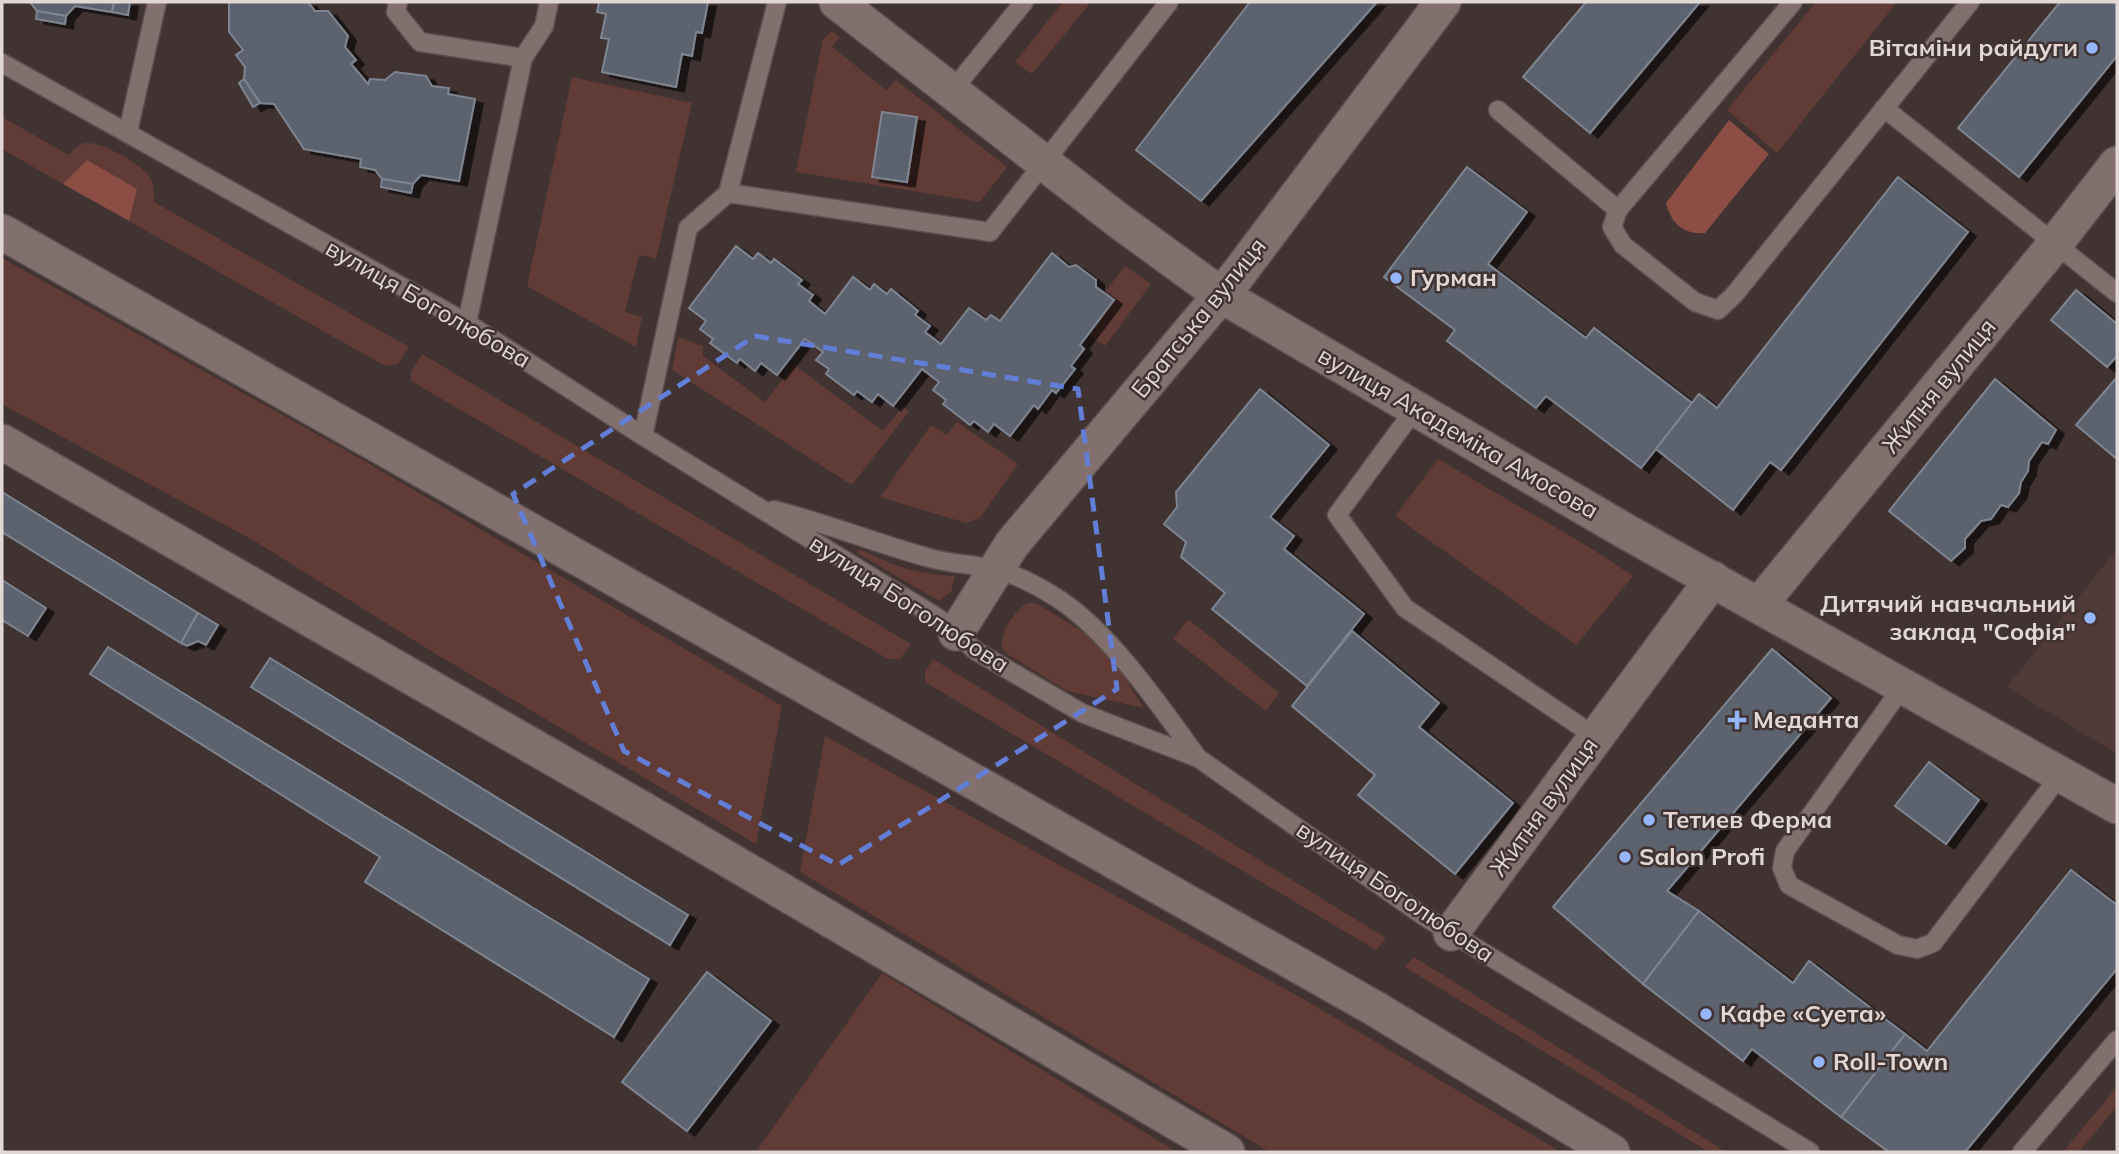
<svg xmlns="http://www.w3.org/2000/svg" width="2119" height="1154" font-family="Mulish,sans-serif">
<style>
.built{fill:#4f3a37}
.green{fill:#613b35}
.water{fill:#8c4d45}
.building{fill:#5c626e;stroke:#7e8591;stroke-width:2;filter:url(#shadow)}
.lines{fill:none;stroke-linecap:round;stroke-linejoin:round}
.lane-casing{stroke:#5b4f4d;stroke-width:21}
.street-casing{stroke:#5b4f4d;stroke-width:38}
.lane{stroke:#81706e;stroke-width:18}
.street{stroke:#81706e;stroke-width:35}
.marked{fill:none;stroke:#627ed7;stroke-width:5;stroke-dasharray:14 9;stroke-linejoin:round}
.poi-dot{fill:#95b6fd;stroke:#413331;stroke-width:2.5}
.labels{text-anchor:middle;stroke-width:5;stroke-linejoin:round;paint-order:stroke}
.poi-label{font-size:24px;font-weight:bold;fill:#e1d8d6;stroke:#413331;text-anchor:start}
.street-label{font-size:24px;fill:#e1d8d6;stroke:#413331}
</style>
<defs>
<filter id="shadow"><feDropShadow dx="8" dy="4.5" stdDeviation="0" flood-color="#0009"/></filter>
</defs>
<rect width="100%" height="100%" fill="#413331"/>
<path class="built" d="M2117,549V754L2007,687Z"/>
<g class="green">
<path d="M1063,2H1091L1032,74L1015,62Z"/>
<path d="M1816,2H1897L1777,153L1727,110Z"/>
<path d="M832,31L840,37L832,47L886,90L896,80L1007,167L980,202L796,172L823,39Z"/>
<path d="M572,77L692,103L656,259L639,255L625,312L642,317L636,347L527,286Z"/>
<path d="M2,117L69,155C74,149 78,144 86,143C101,141 141,164 149,176C154,184 154,192 154,202L409,347L398,364L385,366L129,221L137,189L87,160L63,184L2,149Z"/>
<path d="M2,258L361,459L782,706L756,844L436,654L256,542L2,404Z"/>
<path d="M1125,266L1151,284L1105,346L1088,334L1114,301L1104,293Z"/>
<path d="M678,337L703,346V356L765,402L794,365L883,431L903,406L909,411L852,485L672,370Z"/>
<path d="M422,354L911,644L900,659H888L411,381V372Z"/>
<path d="M957,422L1018,464L980,518L966,523L880,497L931,425L947,435Z"/>
<path d="M1438,459L1589,547L1633,576L1576,645L1395,516Z"/>
<path d="M859,549C896,566 913,574 955,576L951,592L939,601L857,553Z"/>
<path d="M1027,603H1036L1103,644L1144,708L1067,691L1007,654L1002,648C1000,631 1014,612 1027,603Z"/>
<path d="M1188,619L1279,693L1266,711L1173,639Z"/>
<path d="M933,659L1386,938L1376,950L925,682V672Z"/>
<path d="M825,736L1305,1000L1561,1152H1270L800,872Z"/>
<path d="M1414,957L1726,1152H1709L1405,967Z"/>
<path d="M882,973L1177,1152H756Z"/>
<path d="M2117,1087V1106L2079,1152H2063Z"/>
</g>
<g class="water">
<path d="M1729,120L1769,154L1705,233C1683,235 1671,223 1666,203Z"/>
<path d="M87,160L137,189L129,221L63,184Z"/>
</g>
<g class="building">
<path d="M30,2H114L112,12L75,6L66,16L37,11Z"/>
<path d="M114,2H130L128,15L112,12Z"/>
<path d="M229,2H308L315,11H328L348,36L345,47L356,60L351,64L368,84L370,79L385,80L395,72L426,76L432,86L449,88L448,94L475,99L459,181L421,175L413,184L382,179L375,170L360,167L361,159L304,149L274,104L260,103L244,79L245,67L236,55L243,50L229,32Z"/>
<path d="M599,2H708L702,33L696,32L692,56L682,54L676,87L602,72L609,39L601,38L606,14L597,12Z"/>
<path d="M1250,2H1377L1201,201L1136,150Z"/>
<path d="M1586,2H1700L1590,133L1523,77Z"/>
<path d="M2060,2H2117V56L2019,177L1958,128Z"/>
<path d="M37,11L66,16L65,24L36,19Z"/>
<path d="M244,79L260,103L253,107L239,83Z"/>
<path d="M882,112L917,117L907,182L872,177Z"/>
<path d="M1467,167L1527,212L1488,264L1586,338L1594,328L1692,403L1641,468L1546,396L1536,408L1447,341L1455,330L1384,277Z"/>
<path d="M1898,177L1968,232L1781,470L1770,462L1733,510L1656,449L1699,394L1717,408Z"/>
<path d="M382,179L413,184L411,193L381,187Z"/>
<path d="M736,246L753,259L758,253L771,263L774,259L802,280L798,284L813,295L809,301L825,314L853,277L870,290L874,284L887,294L891,289L918,311L915,315L930,326L925,332L941,344L969,308L986,320L991,315L1000,321L1052,253L1069,267L1076,265L1096,280V287L1114,300L1080,345L1084,349L1071,366L1075,369L1056,393L1052,390L1038,409L1034,405L1010,436L994,424L988,432L974,421L970,425L943,404L946,400L933,390L939,382L922,369L893,406L878,394L872,402L857,391L854,395L826,374L829,369L816,360L823,352L805,339L777,375L761,363L755,371L740,359L737,363L710,343L713,339L700,329L706,321L689,308Z"/>
<path d="M2076,290L2117,324V356L2107,367L2051,320Z"/>
<path d="M2117,377V459L2076,425Z"/>
<path d="M1995,379L2056,430L2048,444L2042,442L2029,461L2028,471L2021,482L2019,493L2008,507L2001,505L1991,519L1981,521L1965,539V548L1951,561L1889,511Z"/>
<path d="M1260,389L1329,445L1270,517L1294,536L1284,549L1364,614L1307,686L1212,609L1225,593L1181,557L1186,542L1164,524L1177,507L1176,492Z"/>
<path d="M2,492L198,613L181,643L2,532Z"/>
<path d="M2,580L46,608L28,636L2,620Z"/>
<path d="M198,613L218,625L206,645L198,641L187,646L181,643Z"/>
<path d="M1352,631L1439,703L1419,727L1513,803L1455,874L1358,795L1375,775L1292,706Z"/>
<path d="M108,647L649,979L614,1037L365,882L380,857L90,674Z"/>
<path d="M1772,649L1831,698L1667,891L1699,911L1643,984L1553,907Z"/>
<path d="M270,658L688,915L670,945L251,687Z"/>
<path d="M1929,762L1979,800L1946,844L1895,806Z"/>
<path d="M2071,870L2117,905V969L1965,1152H1889L1841,1117L1905,1034L1927,1051Z"/>
<path d="M1699,911L1793,983L1809,961L1905,1034L1841,1117L1752,1049L1743,1061L1643,984Z"/>
<path d="M707,972L771,1021L687,1131L622,1082Z"/>
</g>
<g class="lines">
<defs>
<g id="lane">
<path d="M398,2L396,12L420,42L523,58"/>
<path d="M1793,2L1618,210L1612,227L1623,245L1695,302L1718,310L1734,295L1970,2"/>
<path d="M2,63L467,323L643,436L938,618L976,651L1082,713L1198,758L1422,915L1810,1152"/>
<path d="M951,92L1024,2"/>
<path d="M1884,108L2117,293"/>
<path d="M1498,110L1618,210"/>
<path d="M128,132L157,2"/>
<path d="M728,193L990,232L1169,2"/>
<path d="M467,323L523,58L544,26L549,2"/>
<path d="M1415,409L1337,515L1405,608L1596,737"/>
<path d="M643,436L688,228L728,193L777,2"/>
<path d="M774,510C826,523 875,543 926,557C949,564 972,564 994,569C1015,574 1040,587 1057,598C1109,631 1161,707 1197,757"/>
<path d="M1904,685L1785,851L1782,868L1789,885L1898,945L1917,949L1933,943L2061,774"/>
<path d="M2022,1152L2117,1040"/>
</g>
<g id="street">
<path d="M837,2L1119,221L1221,295L1625,531L2117,806"/>
<path d="M2,232L1374,1008L1612,1152"/>
<path d="M2,442L642,809L1227,1152"/>
<path d="M1759,605L2051,249L2117,164"/>
<path d="M956,633L1012,544L1236,277L1443,2"/>
<path d="M1451,933L1713,579"/>
</g>
</defs>
<use href="#lane" class="lane-casing"/>
<use href="#street" class="street-casing"/>
<use href="#lane" class="lane"/>
<use href="#street" class="street"/>
</g>
<path class="marked" d="M755,336L1078,389L1117,689L838,865L624,751L513,494Z"/>
<g class="poi-dot">
<circle cx="2092" cy="48" r="7"/>
<circle cx="1396" cy="278" r="7"/>
<circle cx="2090" cy="618" r="7"/>
<path d="M1733.5 709.5h7v7h7v7h-7v7h-7v-7h-7v-7h7z"/>
<circle cx="1649" cy="820" r="7"/>
<circle cx="1625" cy="857" r="7"/>
<circle cx="1706" cy="1014" r="7"/>
<circle cx="1819" cy="1062" r="7"/>
</g>
<g class="labels">
<g class="poi-label">
<text x="2078" y="56" text-anchor="end">Вітаміни райдуги</text>
<text x="1410" y="286">Гурман</text>
<text x="2076" y="612" text-anchor="end">Дитячий навчальний<tspan x="2076" dy="28">заклад "Софія"</tspan></text>
<text x="1753" y="728">Меданта</text>
<text x="1663" y="828">Тетиев Ферма</text>
<text x="1639" y="865">Salon Profi</text>
<text x="1720" y="1022">Кафе «Суета»</text>
<text x="1833" y="1070">Roll-Town</text>
</g>
<g class="street-label">
<text transform="translate(428 304) rotate(30)" y="8">вулиця Боголюбова</text>
<text transform="translate(1199 318) rotate(-51)" y="8">Братська вулиця</text>
<text transform="translate(1939 386) rotate(-51)" y="8">Житня вулиця</text>
<text transform="translate(1458 433) rotate(30)" y="8">вулиця Академіка Амосова</text>
<text transform="translate(909 604) rotate(33)" y="8">вулиця Боголюбова</text>
<text transform="translate(1544 807) rotate(-54)" y="8">Житня вулиця</text>
<text transform="translate(1395 892) rotate(34)" y="8">вулиця Боголюбова</text>
</g>
</g>
<rect width="2119" height="1154" fill="none" stroke="#e1d8d6" stroke-width="7"/>
</svg>
